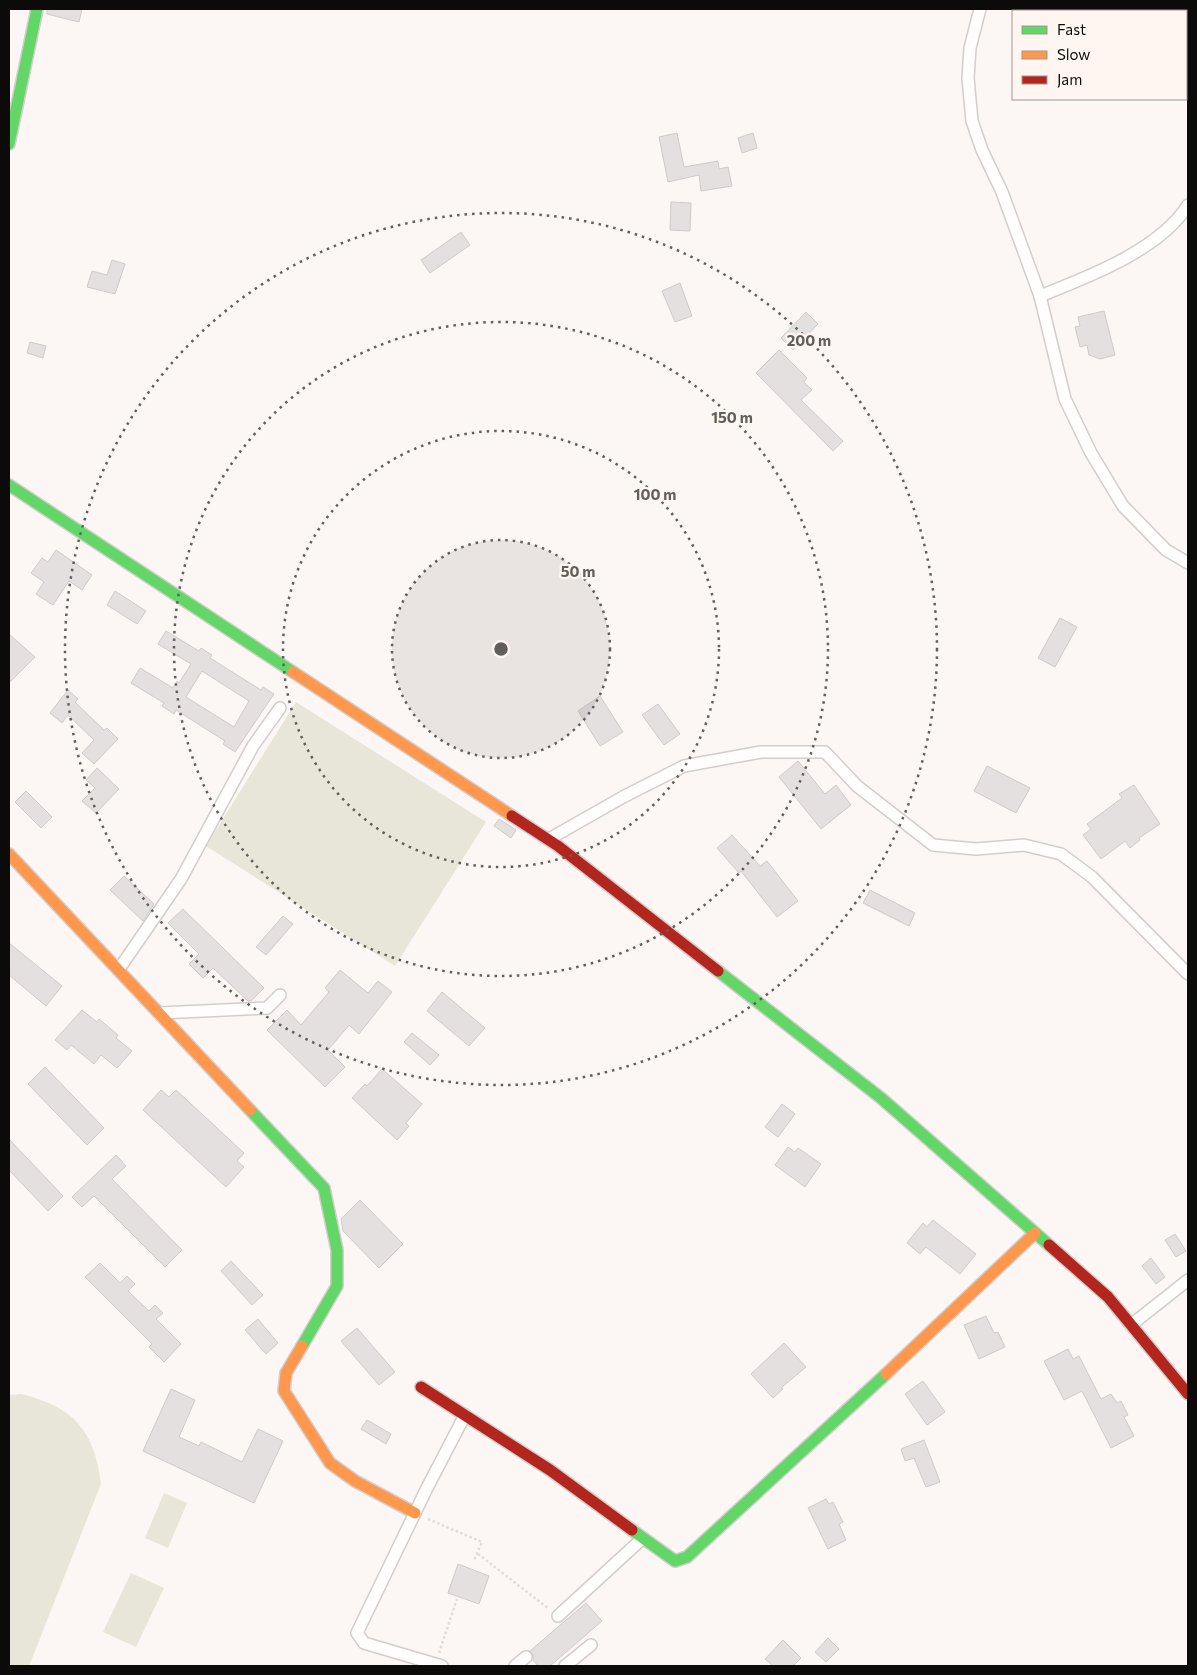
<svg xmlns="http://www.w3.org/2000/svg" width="1197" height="1675" font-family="Commissioner,sans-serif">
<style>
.green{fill:#e7e6d8}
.building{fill:#e4e0df;stroke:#cfcbca;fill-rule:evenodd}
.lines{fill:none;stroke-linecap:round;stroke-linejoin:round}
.street-casing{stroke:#d2cecc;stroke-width:14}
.fast-casing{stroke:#d2cecc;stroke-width:14}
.slow-casing{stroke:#d2cecc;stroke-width:14}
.jam-casing{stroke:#d2cecc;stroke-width:14}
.path{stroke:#dedddb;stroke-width:2.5;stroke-dasharray:2.5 2.5;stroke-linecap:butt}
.street{stroke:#fffefd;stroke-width:11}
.fast{stroke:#63d668;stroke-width:11}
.slow{stroke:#ff974d;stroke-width:11}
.jam{stroke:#b3261e;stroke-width:11}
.ring{fill:none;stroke:#615e5b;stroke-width:2.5;stroke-dasharray:2.5 5}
.centre{fill:#615e5b;stroke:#fff6f1;stroke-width:2.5}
.ring-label{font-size:15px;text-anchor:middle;font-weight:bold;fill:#615e5b;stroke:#fff6f1;stroke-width:4.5;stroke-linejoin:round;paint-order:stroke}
</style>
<rect width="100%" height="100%" fill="#fcf7f4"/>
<g class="green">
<path d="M296,702L486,822L395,966L206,846Z"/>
<path d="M21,1394C74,1407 94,1430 101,1484L29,1666H9V1395Z"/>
<path d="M164,1493L187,1503L168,1548L145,1538Z"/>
<path d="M131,1573L164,1588L136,1647L103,1632Z"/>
</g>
<g class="building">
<path d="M47,9H82L79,22L47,14Z"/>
<path d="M677,133L684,167L718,161L719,169L728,167L732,186L701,191L699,175L668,182L659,137Z"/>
<path d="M753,133L757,148L742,153L738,138Z"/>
<path d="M671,202L691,203L690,231L670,230Z"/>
<path d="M461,232L470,245L430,273L421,260Z"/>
<path d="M112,260L125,264L115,294L87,287L92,271L107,275Z"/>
<path d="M680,283L692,316L675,322L662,291Z"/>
<path d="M1104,311L1115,355L1100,359L1089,355L1087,345L1080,347L1075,327L1080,326L1078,317Z"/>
<path d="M806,312L818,324L793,350L781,338Z"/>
<path d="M30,342L46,346L43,358L27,353Z"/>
<path d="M779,350L807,378L804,382L812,390L801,400L843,441L833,451L756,373Z"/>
<path d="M56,550L92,575L82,590L69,581L53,605L36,594L44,582L31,573L42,558L48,562Z"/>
<path d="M115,591L146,611L137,624L107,605Z"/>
<path d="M1060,618L1077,627L1055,667L1038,658Z"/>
<path d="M166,631L199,651L201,648L212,655L210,658L261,690L263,687L274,694L235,752L223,744L225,741L176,710L174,714L162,706L164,703L131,683L140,668L173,688L177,681L179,683L191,664L158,644ZM202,671L249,701L234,727L186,697Z"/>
<path d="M9,634L35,657L9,683Z"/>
<path d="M68,690L78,699L75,702L104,730L107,728L118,739L94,764L82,753L94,740L68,715L62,723L50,713Z"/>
<path d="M600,696L623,732L600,746L578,711Z"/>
<path d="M658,704L680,734L664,745L642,715Z"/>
<path d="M798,761L825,794L836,785L851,805L821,829L779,777Z"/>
<path d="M987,766L1030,788L1016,813L974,791Z"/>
<path d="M97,768L119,789L96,813L82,801L95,788L86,780Z"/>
<path d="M1134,785L1160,824L1139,838L1140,840L1130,848L1125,841L1101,859L1083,835L1091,829L1087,824L1122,798L1119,794Z"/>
<path d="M26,791L52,817L41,828L15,802Z"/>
<path d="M499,819L516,830L511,838L494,826Z"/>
<path d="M732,835L760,866L767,861L798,901L777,917L741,871L739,873L717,848Z"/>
<path d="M124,876L154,904L143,921L110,890Z"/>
<path d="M870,890L915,913L909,926L863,903Z"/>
<path d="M183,909L264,988L251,1001H248L213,968L203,978L189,964L199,954L168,923Z"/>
<path d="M283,916L293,924L266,955L256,947Z"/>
<path d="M9,943L62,986L46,1006L9,975Z"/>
<path d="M340,970L368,993L378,981L392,992L359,1034L349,1025L328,1050L345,1067L325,1087L267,1030L287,1010L301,1025L329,992L325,988Z"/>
<path d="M442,992L485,1028L469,1046L427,1011Z"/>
<path d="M82,1010L97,1022L99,1019L118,1035L116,1038L132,1051L117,1068L101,1055L94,1064L71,1045L67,1050L55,1040Z"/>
<path d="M412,1033L439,1055L430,1065L404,1042Z"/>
<path d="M45,1067L104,1128L87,1145L28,1084Z"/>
<path d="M382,1069L422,1104L406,1123L409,1126L397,1140L352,1098L365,1084L367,1086Z"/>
<path d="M161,1090L169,1097L176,1090L244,1153L237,1161L244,1167L226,1187L143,1110Z"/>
<path d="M782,1104L795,1114L778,1137L765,1127Z"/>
<path d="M9,1139L63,1196L48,1211L9,1170Z"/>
<path d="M788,1147L795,1152L798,1148L821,1164L805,1187L775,1165Z"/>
<path d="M116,1155L126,1166L112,1179L182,1250L165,1267L94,1196L82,1207L72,1197Z"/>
<path d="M360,1200L403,1244L379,1268L343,1231L341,1219Z"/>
<path d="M933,1220L976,1254L960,1274L926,1247L920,1254L907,1243L923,1223L927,1227Z"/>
<path d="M1175,1234L1186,1251L1176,1257L1165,1240Z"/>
<path d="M1151,1258L1165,1277L1156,1284L1142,1266Z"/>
<path d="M231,1261L263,1295L252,1305L221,1271Z"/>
<path d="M100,1263L120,1283L127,1276L135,1284L128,1291L149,1311L155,1305L163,1313L156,1319L181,1344L164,1362L149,1347L152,1344L85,1277Z"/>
<path d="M986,1316L994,1333L998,1332L1005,1347L979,1359L964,1325Z"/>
<path d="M258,1319L278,1343L266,1354L245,1330Z"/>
<path d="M357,1328L395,1372L379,1385L341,1341Z"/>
<path d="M784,1343L806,1367L781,1388L783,1389L773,1398L751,1374Z"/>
<path d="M1068,1349L1073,1359L1079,1356L1101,1399L1111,1394L1117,1403L1121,1401L1128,1415L1124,1417L1134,1436L1111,1448L1082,1391L1064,1400L1044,1361Z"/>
<path d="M923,1381L945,1412L927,1425L905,1394Z"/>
<path d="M171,1389L195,1400L179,1437L199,1446L201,1442L242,1462L258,1429L283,1441L254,1503L143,1451Z"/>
<path d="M367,1420L391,1434L386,1444L361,1429Z"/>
<path d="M924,1440L940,1482L926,1487L914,1458L905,1461L901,1449Z"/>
<path d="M826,1499L829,1504L833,1502L843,1522L839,1524L846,1540L828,1549L808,1508Z"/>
<path d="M458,1564L489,1576L479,1604L448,1593Z"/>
<path d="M586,1603L602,1621L550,1666H538L533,1660V1655L530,1651Z"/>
<path d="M828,1638L839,1649L826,1662L815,1652Z"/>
<path d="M783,1640L801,1658L793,1666H773L765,1659Z"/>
</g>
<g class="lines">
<defs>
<g id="street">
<path d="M980,9L970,48L968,78L972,121L982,150L1002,192L1040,296L1065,399L1091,453L1123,506L1166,550L1188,563"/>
<path d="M1040,296C1088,277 1160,250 1188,205"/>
<path d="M549,839L623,797L684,766L761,752H825L857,786L933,845L976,849L1024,845L1061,854L1092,877L1188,974"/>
<path d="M119,969L181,879L253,746L280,708"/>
<path d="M160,1013L267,1008L280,995"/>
<path d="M1131,1325L1188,1280"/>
<path d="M558,1616L643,1538"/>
<path d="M442,1666L364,1643L357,1633L427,1488L465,1415"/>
<path d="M515,1666L526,1657"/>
<path d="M565,1666L591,1645"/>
</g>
<g id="fast">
<path d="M9,144L37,9"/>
<path d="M9,485L293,672"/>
<path d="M718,971L881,1098L1049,1245"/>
<path d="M250,1110L324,1188L337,1250V1286L302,1346"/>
<path d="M632,1530L675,1561L687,1557L886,1374"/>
</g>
<g id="slow">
<path d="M293,672L512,816"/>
<path d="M9,854L250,1110"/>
<path d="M302,1346L286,1373L284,1391L330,1463L355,1481L415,1513"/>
<path d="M886,1374L1035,1233"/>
</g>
<g id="jam">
<path d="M512,816L558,846L718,971"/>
<path d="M1049,1245L1108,1297L1188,1394"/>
<path d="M421,1387L550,1470L632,1530"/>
</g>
</defs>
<use href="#street" class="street-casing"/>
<use href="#fast" class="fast-casing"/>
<use href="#slow" class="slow-casing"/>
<use href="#jam" class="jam-casing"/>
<g class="path">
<path d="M428,1519L482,1542L474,1560"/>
<path d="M478,1554L549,1609"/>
<path d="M439,1653L457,1599"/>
</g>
<use href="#street" class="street"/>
<use href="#fast" class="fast"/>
<use href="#slow" class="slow"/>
<use href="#jam" class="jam"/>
</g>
<circle cx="501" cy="649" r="109" fill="#615e5b" fill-opacity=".12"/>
<g class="ring">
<circle cx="501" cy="649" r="109"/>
<circle cx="501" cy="649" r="218"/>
<circle cx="501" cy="649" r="327"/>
<circle cx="501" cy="649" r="436"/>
</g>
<circle cx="501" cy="649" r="8" class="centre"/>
<g class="ring-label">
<text x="809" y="346">200 m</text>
<text x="732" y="423">150 m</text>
<text x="655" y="500">100 m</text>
<text x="578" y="577">50 m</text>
</g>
<rect width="1197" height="1675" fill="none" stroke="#0d0b09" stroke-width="20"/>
<rect x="1012" y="10" width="175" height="90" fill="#fff6f1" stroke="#9e9894"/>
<rect x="1022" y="26" width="25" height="8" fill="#63d668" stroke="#9e9894"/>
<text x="1057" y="35" font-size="15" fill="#0d0b09">Fast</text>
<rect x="1022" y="51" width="25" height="8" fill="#ff974d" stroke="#9e9894"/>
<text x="1057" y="60" font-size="15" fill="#0d0b09">Slow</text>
<rect x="1022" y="76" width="25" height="8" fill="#b3261e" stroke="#9e9894"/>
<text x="1057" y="85" font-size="15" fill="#0d0b09">Jam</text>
</svg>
